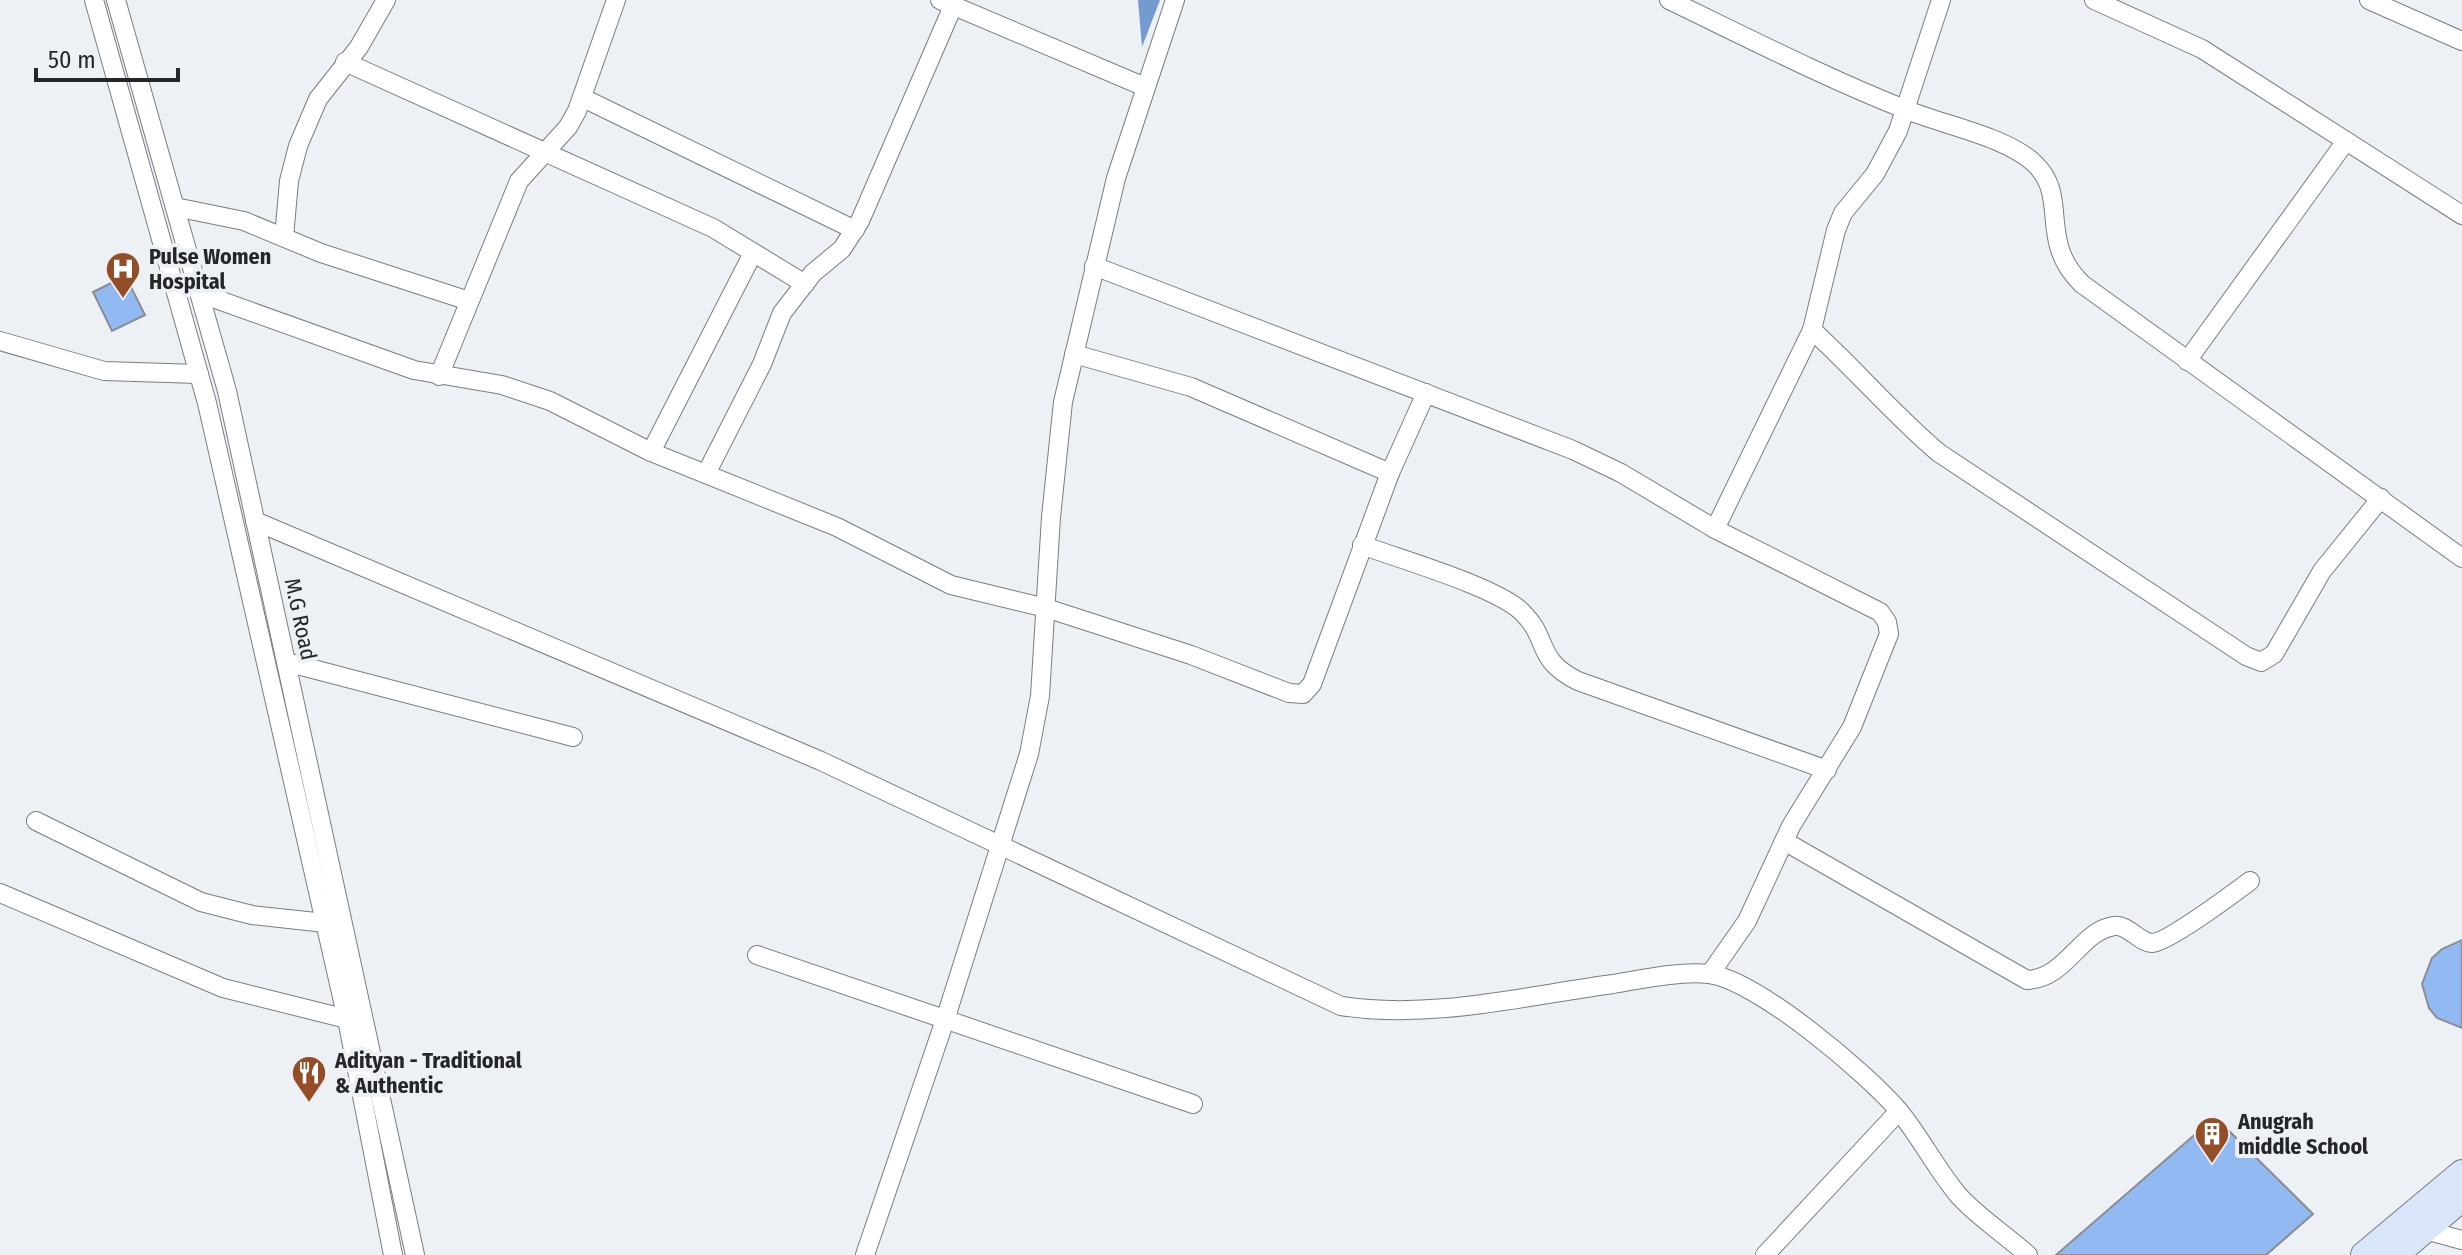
<svg xmlns="http://www.w3.org/2000/svg" width="2462" height="1255" font-family="'Fira Sans Condensed',sans-serif">
<style>
.water{fill:#749ad0}
.building{fill:#92b9f2;stroke:#8a8d91;stroke-width:2}
.lines{fill:none;stroke-linecap:round;stroke-linejoin:round}
.street-casing{stroke:#7a7d81;stroke-width:20}
.secondary-casing{stroke:#7a7d81;stroke-width:28}
.street{stroke:#fff;stroke-width:18}
.secondary{stroke:#d9e6fa;stroke-width:26}
.labels{text-anchor:middle;stroke-width:8;stroke-linejoin:round;paint-order:stroke}
.poi-label{font-size:22px;font-weight:bold;fill:#252628;stroke:#edf0f4;text-anchor:start}
.street-label{font-size:22px;fill:#252628;stroke:#edf0f4}
</style>
<rect width="100%" height="100%" fill="#edf0f4"/>
<path class="water" d="M1138,0H1160L1142,47Z"/>
<g class="building">
<path d="M121,278L126,287L130,285L145,315L112,331L93,292Z"/>
<path d="M2462,940V1028L2437,1018L2429,1008L2422,984L2432,958L2442,949Z"/>
<path d="M2215,1117L2313,1214L2266,1255H2056Z"/>
</g>
<g class="lines">
<defs>
<g id="street">
<path d="M94,0L207,403L347,1019L393,1255"/>
<path d="M116,0L227,391L415,1255"/>
<path d="M940,0L1145,87"/>
<path d="M1669,0C1748,38 1826,78 1907,110C1943,125 2008,137 2035,164C2070,198 2037,240 2082,284L2462,558"/>
<path d="M2094,0L2202,49L2462,215"/>
<path d="M2369,0L2462,41"/>
<path d="M345,62L713,228L805,284"/>
<path d="M583,98L855,230"/>
<path d="M175,207L244,221L321,253L469,301"/>
<path d="M284,237L289,181L298,146L318,99L359,47L386,0"/>
<path d="M1094,266L1573,450L1621,473L1715,529L1880,612L1887,622L1889,634L1852,727L1791,826L1747,921L1710,974"/>
<path d="M199,293L414,370L502,385L550,401L651,452L837,527L951,585L1046,608L1191,655L1289,693L1303,694L1312,684L1390,473L1426,393"/>
<path d="M1812,330C1856,370 1894,415 1939,453L2246,656L2261,662L2274,654L2322,571L2381,498"/>
<path d="M0,341L104,371L199,374"/>
<path d="M1074,354L1191,387L1390,473"/>
<path d="M2187,361L2346,141"/>
<path d="M439,376L519,181L568,127L577,111L616,0"/>
<path d="M651,452L753,253"/>
<path d="M706,474L762,364L782,313L813,273L842,249L860,221L953,6"/>
<path d="M255,521L821,761L1341,1006C1430,1020 1525,996 1613,984C1643,979 1678,971 1709,974C1757,980 1868,1074 1899,1111C1921,1138 1937,1170 1959,1196C1979,1218 2006,1235 2028,1255"/>
<path d="M1715,529L1812,330L1836,230L1843,213L1875,174L1898,131L1941,0"/>
<path d="M1362,545C1399,559 1497,587 1522,612C1550,639 1534,659 1578,681L1827,770"/>
<path d="M286,662L573,737"/>
<path d="M36,821L201,902L252,915L325,923"/>
<path d="M1784,841L2027,980C2067,978 2080,931 2114,926C2128,924 2138,942 2152,943C2167,943 2234,893 2250,881"/>
<path d="M0,893L223,988L347,1019"/>
<path d="M757,955L1193,1104"/>
<path d="M2418,1228L2462,1240"/>
<path d="M865,1255L946,1017L1029,754L1040,696L1051,517L1063,402L1116,178L1175,0"/>
<path d="M1765,1255L1899,1111"/>
</g>
<g id="secondary">
<path d="M2364,1255L2462,1173"/>
<path d="M2395,1255L2462,1198"/>
</g>
</defs>
<use href="#street" class="street-casing"/>
<use href="#secondary" class="secondary-casing"/>
<use href="#street" class="street"/>
<use href="#secondary" class="secondary"/>
</g>
<defs>
<symbol id="hospital-pin" viewBox="-11 -11 22 30"><path d="M0 17L-7.5 6A9.5 9.5 0 1 1 7.5 6Z" fill="#944d26" stroke="#edf0f4"/><path d="M-5-5h3v3.5h4V-5h3V5h-3V1.5h-4V5h-3Z" fill="#fff"/></symbol>
<symbol id="restaurant-pin" viewBox="-11 -11 22 30"><path d="M0 17L-7.5 6A9.5 9.5 0 1 1 7.5 6Z" fill="#944d26" stroke="#edf0f4"/><path d="M-5-6h1v4h1v-4h1v4h1v-4h1v5L-1.5 .5V6h-2V.5L-5-1ZM5-6V6H3V1.5H1.5Q1.5-4 5-6Z" fill="#fff"/></symbol>
<symbol id="building-pin" viewBox="-11 -11 22 30"><path d="M0 17L-7.5 6A9.5 9.5 0 1 1 7.5 6Z" fill="#944d26" stroke="#edf0f4"/><path d="M-4-6H4V6H1V3H-1V6H-4ZM-2.5-4.3h1.7v1.8h-1.7ZM.8-4.3h1.7v1.8H.8ZM-2.5-1h1.7V.8h-1.7ZM.8-1h1.7V.8H.8Z" fill="#fff"/></symbol>
</defs>
<g fill-rule="evenodd">
<use href="#hospital-pin" x="103" y="249" width="40" height="54"/>
<use href="#restaurant-pin" x="289" y="1053" width="40" height="54"/>
<use href="#building-pin" x="2192" y="1114" width="40" height="54"/>
</g>
<g class="labels">
<g class="poi-label">
<text x="149" y="264">Pulse Women<tspan x="149" dy="25">Hospital</tspan></text>
<text x="335" y="1068">Adityan - Traditional<tspan x="335" dy="25">&amp; Authentic</tspan></text>
<text x="2238" y="1129">Anugrah<tspan x="2238" dy="25">middle School</tspan></text>
</g>
<g class="street-label">
<text transform="translate(301 619) rotate(78)" y="8">M.G Road</text>
</g>
</g>
<path d="M36 68v12h142v-12" fill="none" stroke="#252628" stroke-width="4"/>
<text x="48" y="68" font-size="24" fill="#252628" stroke="#edf0f4" stroke-width="6" paint-order="stroke">50 m</text>
</svg>
